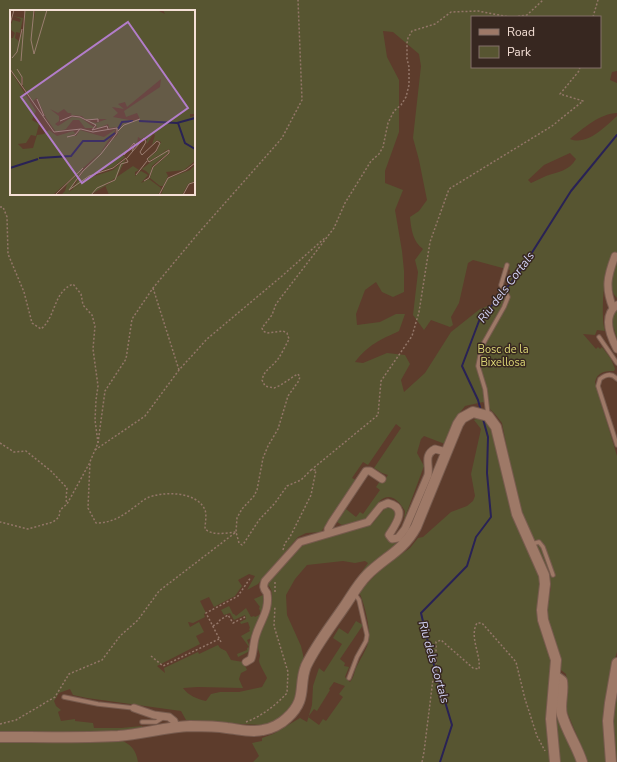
<svg xmlns="http://www.w3.org/2000/svg" width="617" height="762" font-family="'Nunito Sans',sans-serif">
<style>
.green{fill:#575531;fill-rule:evenodd}
.lines{fill:none;stroke-linecap:round;stroke-linejoin:round}
.stream{stroke:#292255;stroke-width:2}
.lane-casing{stroke:#775b4e;stroke-width:5.5}
.street-casing{stroke:#775b4e;stroke-width:9}
.secondary-casing{stroke:#775b4e;stroke-width:12}
.path{stroke:#937668;stroke-width:1.5;stroke-dasharray:2 2;stroke-linecap:butt}
.lane{stroke:#9e7967;stroke-width:3.5}
.street{stroke:#9e7967;stroke-width:7}
.secondary{stroke:#9e7967;stroke-width:10}
.labels{text-anchor:middle;stroke-width:3;stroke-linejoin:round;paint-order:stroke}
.park-label{font-size:11px;fill:#dcd776;stroke:#372720}
.water-label{font-size:12px;font-style:italic;fill:#d1d1f4;stroke:#372720}
.inset-river{fill:none;stroke:#292255;stroke-width:2}
.inset-road{fill:none;stroke:#9a7e70;stroke-width:1}
.view{fill:#b27dc9;fill-opacity:0.15;stroke:#b27dc9;stroke-width:2}
.inset-edge{fill:none;stroke:#f5e0d6;stroke-width:2}
</style>
<rect width="100%" height="100%" fill="#5d3c2c"/>
<g class="green">
<path d="M0,0H617V71L612,72L610,80L617,83V113C601,113 582,129 570,139C587,146 605,127 617,116V256C614,261 609,266 607,272C603,282 601,321 605,331L597,330L595,335L583,334L596,349L598,347L600,349L602,347L611,359L615,369L614,371C605,371 597,372 595,382L617,456V652L610,674L604,711L607,762H588L565,707C564,696 568,685 566,674L561,670L549,626L547,613L548,599L551,589L550,580L542,557L523,518L515,489L502,423L495,414L483,402L465,406L455,419L445,444L424,436L421,439L417,453L424,466L404,520L405,511C401,505 397,498 389,497C376,497 376,513 367,518C359,522 350,523 342,525L337,522L346,509L356,517L360,512L363,514L380,490L376,487L380,481L382,483L388,475L382,473L374,468L401,428L396,424L368,465L363,462L352,478L356,480L321,532L306,533L298,537L258,584L247,590L255,576L249,574L238,580L242,586L235,596L214,607L209,597L200,601L206,613L204,614L205,617L193,623L188,622L190,627L199,622L204,632L196,636L200,644L157,666L165,673L164,668L198,652L199,654L218,645L220,648L226,651L231,660L243,662L247,670L241,673L239,679L243,688L198,687L183,688C189,696 197,699 206,701L211,694L220,692H239L262,687L267,678C265,673 260,666 259,661C259,659 260,657 260,655C259,651 257,647 257,643C259,628 281,598 268,585L269,582L303,545L308,542L337,535L372,524L386,507L394,509L396,514L386,535L388,540L392,543L400,541L359,579L346,594L368,563L365,561L355,563L343,561L307,565L295,579L286,595L287,615L301,646L304,659L294,704L286,714L274,722L261,725L206,722L186,720L181,711L87,698L73,695L70,689L59,693L54,701L56,706L61,710L58,712L61,721L75,719V721L93,723L94,728H121L142,726V727L125,731L0,733ZM11,11H194V194H11ZM472,17H600V67H472ZM383,31L393,32L419,54L421,66L413,138L419,160L427,200L419,211L410,217C411,229 413,242 423,249L415,260L418,272L413,315L424,330L431,320L450,327L453,325L451,317L459,303L468,263L473,260L510,270L508,288L498,302L480,309L451,332L425,373L404,392L401,380L410,364L405,355L387,353L363,363L355,362C369,344 380,340 399,331L405,314H396L380,322L357,325L356,314L365,290L376,282L382,292L393,297L404,292V271L402,251L395,210L403,190L385,183V171L399,132V80L387,57ZM570,153L576,159C569,171 558,172 546,176C541,178 536,181 531,183L528,180L544,165Z"/>
<path d="M617,259V298C607,288 613,271 617,259Z"/>
<path d="M617,310V339L612,322V315Z"/>
<path d="M478,418L487,422L493,435L542,586L551,664L546,710L550,762H253L259,756L252,743L262,741V738L273,734L300,718L307,722L312,705L313,686L319,668L324,672L342,644L333,638L339,628L348,634L356,621L363,625L340,659L345,663L344,666L349,667L345,677L350,682C354,677 354,673 356,668C360,659 366,651 368,643C372,632 364,602 359,592L382,568L410,548L418,538L423,537L451,512L467,506L473,501L475,496L471,474L481,429L474,420ZM334,682L345,686L339,694L343,697L326,721L323,719L319,725L308,717L314,709L317,711L330,690L329,689Z"/>
<path d="M263,595L265,603L253,637L247,640L250,647L248,652L238,657L237,654L247,650V648L249,647L241,636L250,631L249,629L250,628L248,622L241,624L240,622L246,619L245,615L234,620L230,613L224,615L221,610L229,606L233,614H234L236,616L246,608L251,617L254,616L255,617L261,614L259,608L260,607L254,599Z"/>
<path d="M617,684V762H615L612,715Z"/>
<path d="M557,696L578,762H560L554,709Z"/>
<path d="M120,740C131,744 136,750 138,762H0V741L74,743Z"/>
</g>
<g class="lines">
<g class="stream">
<path d="M481,411L478,400L462,366L479,321L519,273L571,191L617,135"/>
<path d="M440,762L452,725L431,655L421,613L467,566L476,537L491,517L487,473L488,437L483,419"/>
</g>
<defs>
<g id="lane">
<path d="M599,337L617,363"/>
<path d="M617,379C612,373 606,374 600,379L598,386L617,445"/>
<path d="M488,415L485,389L478,366L482,346L504,307L508,297L501,285L507,265"/>
<path d="M532,544L539,542L543,547L553,575"/>
<path d="M349,678L357,657L366,641L367,635L359,600L355,594"/>
<path d="M64,697L98,704L134,708"/>
<path d="M142,722H156L164,717"/>
</g>
<g id="street">
<path d="M617,305C602,316 610,336 617,349"/>
<path d="M613,308C605,288 607,277 615,256"/>
<path d="M328,533V529L332,522L366,471H370L382,479"/>
<path d="M246,662L251,659C254,651 253,643 256,635C261,619 270,610 267,593C263,588 263,586 265,581L300,542L368,522L381,506L388,503C408,508 396,524 389,535L392,539L398,538L405,529L428,475C430,465 423,455 435,449L446,452"/>
<path d="M134,708L154,715L169,717L174,721L176,727"/>
</g>
<g id="secondary">
<path d="M555,676L562,681C564,693 559,704 562,715C567,732 577,746 582,762"/>
<path d="M0,737C39,737 79,738 118,736C143,734 166,727 190,726C202,726 215,726 227,728C238,729 251,733 263,730C271,729 281,724 287,718C308,699 298,686 306,666C316,645 331,626 344,607C351,597 358,584 367,575C386,556 402,552 416,527L458,424L462,418L473,412L488,416L496,427L517,514L544,575L545,584L542,610L543,620L556,660L551,719L555,762"/>
<path d="M611,762L608,721L610,703L617,663"/>
</g>
</defs>
<use href="#lane" class="lane-casing"/>
<use href="#street" class="street-casing"/>
<use href="#secondary" class="secondary-casing"/>
<g class="path">
<path d="M514,17L527,15L543,0"/>
<path d="M593,17L598,0"/>
<path d="M0,207H3L7,217L8,254L24,292L32,323L41,329C56,317 53,292 73,284L81,294L83,305L92,315L95,326L93,349L98,386L96,400L95,420L98,443L89,464L67,504L60,510L59,517L53,522L28,529L0,522"/>
<path d="M153,288L179,370"/>
<path d="M0,443L14,452L26,451L51,471L67,488L66,499L67,504"/>
<path d="M98,443L105,391L126,359L132,319L153,288L196,236L282,138L302,100L298,0"/>
<path d="M95,450L145,416L179,370L207,339L282,276L326,237"/>
<path d="M311,470L378,415L381,381L412,336L419,312L430,242L449,189L552,126L583,101L560,94L579,71L580,67"/>
<path d="M283,550L285,543L290,537L311,495L316,470H311L301,480L287,486L275,503L259,520L244,543L242,545L239,543L236,532L237,518L242,509L254,496L257,490L263,458L268,446L278,429L288,396L298,382L300,377L298,374C290,378 283,385 274,388L265,386L262,380C264,370 272,367 278,359C282,353 286,345 289,339L287,333L283,331L267,333L263,331L262,328L272,315L276,304L334,228L345,203L371,161L379,154L383,147L388,123L394,111L401,105L406,97L409,85V67L407,59V43L408,38L412,31L435,24L451,12L478,11L509,17"/>
<path d="M275,592V580"/>
<path d="M213,626L218,623L220,620L228,615L233,623L245,617"/>
<path d="M221,642L206,613L238,596L251,577"/>
<path d="M151,656L163,666L219,639"/>
<path d="M246,722C262,716 276,705 287,693L288,672L274,626L275,606"/>
<path d="M0,724L16,720L55,697L69,674L102,660L120,636L138,620L159,591L236,532C226,533 213,536 205,529C205,524 207,515 205,510C197,491 163,491 147,498C143,500 140,503 137,505C124,515 113,523 96,523L88,508L90,462"/>
<path d="M422,762L424,752L433,679L436,674V642L441,640L473,668L479,669C481,654 469,637 477,623H482L516,662L525,699L537,736L545,751"/>
</g>
<use href="#lane" class="lane"/>
<use href="#street" class="street"/>
<use href="#secondary" class="secondary"/>
</g>
<g class="labels">
<g class="park-label">
<text x="503" y="353">Bosc de la<tspan x="503" dy="13">Bixellosa</tspan></text>
</g>
<g class="water-label">
<text transform="translate(506 287) rotate(-53)" y="4">Riu dels Cortals</text>
<text transform="translate(434 662) rotate(74)" y="4">Riu dels Cortals</text>
</g>
</g>
<g transform="translate(10 10)">
<rect width="185" height="185" fill="#5d3c2c"/>
<path d="M15,0H23L24,11L25,1L29,0H147L155,4L153,0H185V104H180V107L185,106V151L174,160L156,162L158,166L153,176H150L140,168L143,158L160,143L159,139L139,151L138,149L147,141L151,132L147,130L142,135L145,125L143,124L137,134V127L142,123L131,129L128,127L127,134L123,133L113,145L115,147L103,157L87,162L62,180L74,160L108,124L107,117L99,118L98,114L86,119L87,116L78,111L86,113L97,109H75L72,106L62,105L60,104L62,103H58L54,99L48,103L40,99L49,106V111L45,114L48,116L62,107L71,108L85,118H75L69,110H63L56,119L46,122L36,108L27,88L23,91L13,76V68L11,66V76L0,58V28H3L5,23L1,20L0,16L3,10L10,12L11,9L3,6L13,8L10,23L6,22L5,28L9,31L15,15ZM151,69L150,77L114,101L116,107L127,103L130,109L125,111L103,107L108,103L102,97L114,99L108,94L115,92L117,97ZM0,60L26,101L22,110L29,114L26,126L21,125L16,133L8,134L13,139L23,138L27,125L34,124L39,120L47,126L63,121L66,124L59,125L66,126L70,120L94,127L106,119L91,142L44,184L0,185ZM156,140L159,142L142,156L140,165L136,161L140,154L136,161L132,159ZM116,149L105,170L80,185H51L55,181L57,174L73,159L59,182L78,168L103,160ZM185,155V171L178,174L172,185H151L157,169L180,160ZM123,156L129,160L125,162V166L131,161L138,165L131,173L139,169L151,178L150,182L147,185H99L95,175Z" fill="#575531" fill-rule="evenodd"/>
<path class="inset-river" d="M129,111L167,113L185,108M168,113L175,133L185,139M108,119L112,112L123,111M29,148L61,146L73,131H94L105,123M0,158L28,149"/>
<path class="inset-road" d="M24,0L21,30L24,44L37,0M0,14L4,0M2,48L7,42L12,19M11,51L15,0M0,59L44,122L71,119L83,122L107,118V123L91,144L73,161L59,180L79,166L103,158L116,148L118,152L111,154L105,170L87,178L81,185M7,59L12,67V75M27,89L34,106M76,110L88,109V112M50,111L62,106L70,107L86,115L82,120L97,116L98,119M108,121L114,115L130,109M57,127L65,125L70,119M114,145L124,133L125,135L122,141M117,148L134,128L136,132L130,142L132,145L147,131L150,133L146,141L137,149L139,152L159,140V143L143,157L139,168L134,171M126,165L137,151M45,185L73,158M149,185L158,168L176,160L185,153M173,185L179,174L185,172"/>
<path class="view" d="M118,12L178,98L72,173L11,87Z"/>
<rect width="185" height="185" class="inset-edge"/>
</g>
<rect x="471" y="16" width="130" height="52" fill="#372720" stroke="#837169"/>
<rect x="479" y="29" width="20" height="6" fill="#9e7967" stroke="#837169"/>
<text x="507" y="36" font-size="12" fill="#f5e0d6">Road</text>
<rect x="479" y="46" width="20" height="12" fill="#575531" stroke="#837169"/>
<text x="507" y="56" font-size="12" fill="#f5e0d6">Park</text>
</svg>
